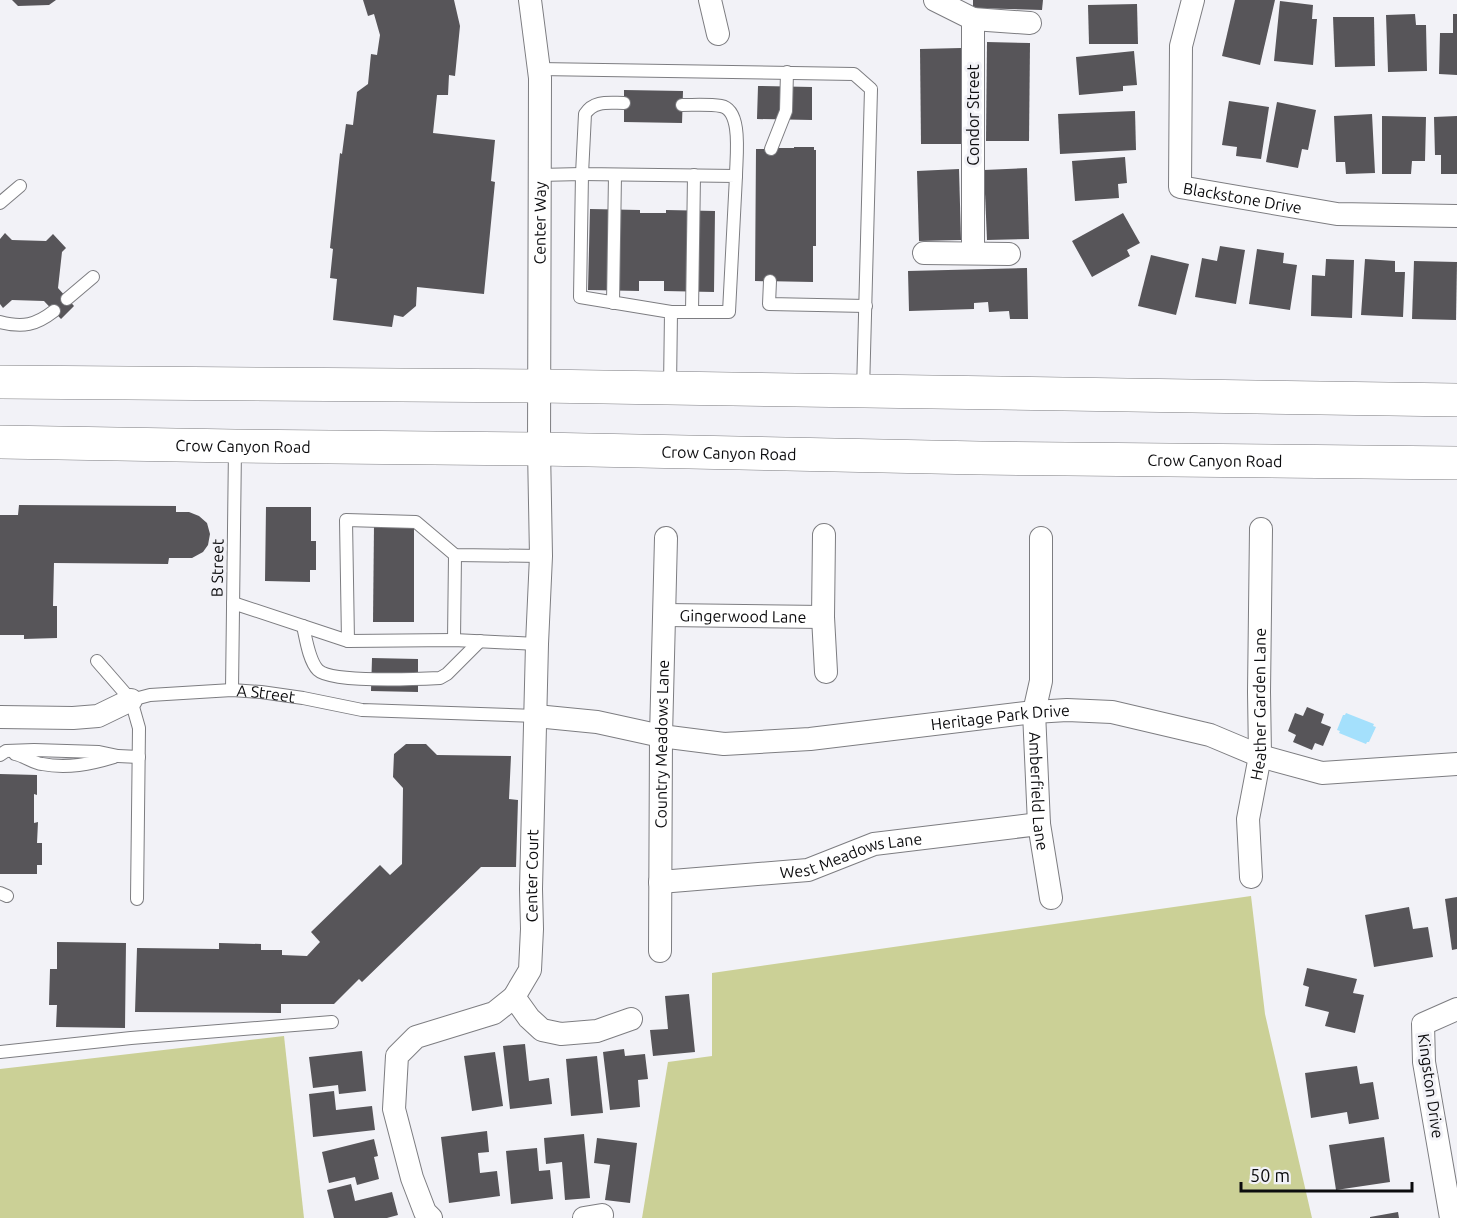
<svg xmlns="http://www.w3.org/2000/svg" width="1457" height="1218" font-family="Ubuntu,sans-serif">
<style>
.green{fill:#cbd096}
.water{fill:#a4e0fc}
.building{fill:#575559}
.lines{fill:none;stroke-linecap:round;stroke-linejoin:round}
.service-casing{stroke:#7d7d81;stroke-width:14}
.minor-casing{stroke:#7d7d81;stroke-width:24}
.secondary-casing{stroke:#7d7d81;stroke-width:34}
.service{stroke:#fff;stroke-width:12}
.minor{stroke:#fff;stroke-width:22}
.secondary{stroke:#fff;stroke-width:33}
.labels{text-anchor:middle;stroke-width:6;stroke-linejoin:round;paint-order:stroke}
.street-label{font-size:16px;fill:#0c0c0e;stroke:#f2f2f7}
</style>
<rect width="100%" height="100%" fill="#f2f2f7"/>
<g class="green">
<path d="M1251,896L1265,1014L1312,1218H642L668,1062L712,1056V973Z"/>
<path d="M284,1036L304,1218H0V1069Z"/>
</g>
<path class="water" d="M1346,713L1374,724L1373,726L1376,727L1369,742H1367L1366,744L1339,733L1340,731L1337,730L1343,715H1345Z"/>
<g class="building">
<path d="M12,0H56L49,5L18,6Z"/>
<path d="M363,0H454L460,26L455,76L449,75L448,95H437L433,133L495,140L491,181L495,182L484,294L417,287L416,306L403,317L394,315L392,327L333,320L337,279L330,278L333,249L330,248L340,153L342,154L346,124L353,125L357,92L368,84L371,54L377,55L380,35L374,14L368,16Z"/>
<path d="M973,0H1043L1042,10L973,8Z"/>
<path d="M1235,0H1275L1260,65L1222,56Z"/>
<path d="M1280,1L1313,5L1312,19H1317L1313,65L1274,61Z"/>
<path d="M1137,4L1138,44H1089L1088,5Z"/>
<path d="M1415,14L1416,25H1426L1427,71L1388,72L1386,15Z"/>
<path d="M1453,14H1457V75L1439,74L1440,33H1453Z"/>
<path d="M1333,17H1374L1375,66L1335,67Z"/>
<path d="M987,42L1030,43L1029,141H986Z"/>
<path d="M961,48L962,144H921L920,49Z"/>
<path d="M1134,51L1137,85L1123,86V91L1079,95L1076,57Z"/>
<path d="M758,86L812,87V120L757,119Z"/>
<path d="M624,90L683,91L682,123L624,122Z"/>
<path d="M1229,101L1269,107L1261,159L1236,156L1237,147L1222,145Z"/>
<path d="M1277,102L1316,110L1308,150L1302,149L1298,168L1266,162Z"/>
<path d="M1135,111L1136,150L1060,154L1058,114Z"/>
<path d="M1372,114L1375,173L1346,174L1345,162H1336L1334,116Z"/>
<path d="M1382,116L1426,117L1425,161H1412L1411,174H1382Z"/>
<path d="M1457,116V174H1441V155H1435L1434,117Z"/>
<path d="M794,147H814V150H816V246H813V282L755,281L756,149H778V148H794Z"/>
<path d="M1125,157L1127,183L1118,184L1119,198L1075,201L1072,161Z"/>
<path d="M1027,168L1029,239L987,240L984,170Z"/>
<path d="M959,169L961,240L919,241L917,171Z"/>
<path d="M590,209L640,210V213H666V210L715,211L714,292L664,291V281H639V291L588,290Z"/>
<path d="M1123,213L1140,243L1127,250L1130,256L1092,277L1072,241Z"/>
<path d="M5,233L12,240L46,241L53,234L66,248L62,252L58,288L74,306L61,319L44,301L12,300L3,308L0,304V239Z"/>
<path d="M1220,246L1245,250L1236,304L1195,297L1202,258L1217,261Z"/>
<path d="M1257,249L1284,253L1283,263L1297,265L1290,310L1249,304Z"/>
<path d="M1151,255L1189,264L1176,315L1138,306Z"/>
<path d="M1326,259L1354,260L1352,318L1311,316L1312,275L1325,276Z"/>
<path d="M1365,259L1395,261V272H1405L1403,317L1361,315Z"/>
<path d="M1414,261L1457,262L1456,320L1412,319Z"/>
<path d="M1027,268L1028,319H1010L1009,311L989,312L988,302L974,303V309L909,311L908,271Z"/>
<path d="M19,505L176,506V512H189L199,516L207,523L210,534L208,545L203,552L192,558H169L168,564L54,563L53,606H57V638L24,639V635H0V515H18Z"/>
<path d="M266,507H311V541H316V570H310V582L265,581Z"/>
<path d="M374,525L414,526V622H373Z"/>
<path d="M372,658L418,659V692L371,691Z"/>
<path d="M1307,707L1324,714L1321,723L1331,727L1323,746L1315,743L1312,750L1293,742L1296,735L1288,731L1295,713L1303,716Z"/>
<path d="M406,744H426L437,755L511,756L509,799L518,800L516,867H481L362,982L359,979L334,1004H281V1013L135,1012L137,948L219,949V943L261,944V950H282V955L307,956L320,942L311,932L380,865L390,875L402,864L403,788L393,777L394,754Z"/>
<path d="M0,774L37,775V795L34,794V823L38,822L37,843H42V865H37V874H0Z"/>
<path d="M1457,897V949L1452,950L1445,899Z"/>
<path d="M1409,907L1413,929L1428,927L1433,957L1374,967L1365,915Z"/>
<path d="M57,942L126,943L125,1028L56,1027L57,1005H49L50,969H57Z"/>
<path d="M1307,968L1357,979L1353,993L1364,995L1355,1033L1325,1026L1329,1012L1305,1006L1309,987L1303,985Z"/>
<path d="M689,994L695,1052L653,1056L650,1030L668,1029L665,996Z"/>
<path d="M525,1044L529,1081L549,1078L552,1104L510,1109L503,1046Z"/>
<path d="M624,1049L625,1056L645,1054L648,1079L638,1080L640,1107L610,1110L603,1052Z"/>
<path d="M362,1051L366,1091L339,1094L338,1085L313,1088L309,1057Z"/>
<path d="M495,1052L503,1106L472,1111L464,1056Z"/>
<path d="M597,1056L603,1113L571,1116L566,1059Z"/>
<path d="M1357,1066L1360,1084L1373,1082L1379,1119L1349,1124L1347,1112L1311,1118L1305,1073Z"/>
<path d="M334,1091L336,1110L372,1106L375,1130L313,1137L309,1094Z"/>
<path d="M487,1131L489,1152L478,1153L480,1173L497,1171L500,1196L449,1203L441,1137Z"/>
<path d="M584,1134L590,1198L565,1200L562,1162L546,1164L544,1138Z"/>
<path d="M1384,1137L1390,1182L1336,1190L1329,1145Z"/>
<path d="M597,1138L637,1143L630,1203L605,1200L610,1165L594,1163Z"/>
<path d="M374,1139L378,1156L374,1157L379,1179L357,1185L355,1177L329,1183L322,1152Z"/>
<path d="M537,1148L539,1171L550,1170L553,1199L511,1204L506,1151Z"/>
<path d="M351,1184L355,1201L392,1192L398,1215L387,1218H334L327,1190Z"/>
<path d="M1398,1212L1399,1218H1370V1217Z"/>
</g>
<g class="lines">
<defs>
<g id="service">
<path d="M539,69L854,74L871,89L863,391"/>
<path d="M624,103C609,103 594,100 585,114L582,174L736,176L729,312H671"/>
<path d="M682,105C695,105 709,104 721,106C743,110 736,158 736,176"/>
<path d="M771,149L786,111L787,72"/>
<path d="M539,175L582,174L580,297L671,312L670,387"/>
<path d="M0,203L20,186"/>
<path d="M770,281L769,304L866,306"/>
<path d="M67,299L93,277"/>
<path d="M613,303L615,175"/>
<path d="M692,312L694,175"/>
<path d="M0,322C23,328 36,325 54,311"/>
<path d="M233,603L348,641L346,520L416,522L455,555L541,556"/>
<path d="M303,626C306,639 309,661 318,670C331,683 420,679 440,678L447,674L480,641"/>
<path d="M454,640L455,555"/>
<path d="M348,641L454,640L537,644"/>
<path d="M97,661L131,700L139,728L137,899"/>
<path d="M232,690L235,448"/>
<path id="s1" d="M131,700L150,695L232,690L261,692L303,698L362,710L536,716"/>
<path d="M15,754C25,756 33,763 42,764C67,769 91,764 114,757"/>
<path d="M0,755L6,751L34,750L99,752L118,756L139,757"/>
<path d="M0,893L7,896"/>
<path d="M0,1052L131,1038L332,1022"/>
</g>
<g id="minor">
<path d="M710,0L718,34"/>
<path d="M935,0L973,19V253"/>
<path id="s2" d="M1193,0L1181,46L1180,187L1337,214L1457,216"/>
<path d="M973,19L1030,23"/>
<path d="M924,253L1009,254"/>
<path d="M824,535L823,617L826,672"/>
<path id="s3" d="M1041,538V681L1034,712L1039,824L1051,898"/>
<path id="s4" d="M665,615L823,617"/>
<path id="s5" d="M536,716L597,722L661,736L724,744L810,739L1034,712L1067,710L1112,712L1210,735L1260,756L1322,773L1457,764"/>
<path d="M0,717L73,718L98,716L131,700"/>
<path id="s6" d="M1251,877L1248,819L1260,756L1259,692L1261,529"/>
<path id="s7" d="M660,882L808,870L874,844L1039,824"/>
<path id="s8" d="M660,951L661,736L666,538"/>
<path d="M514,997L529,1018L542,1030L561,1034L597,1031L631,1019"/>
<path id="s9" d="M431,1218L425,1212L412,1178L394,1109L397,1056L416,1037L494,1013L514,997L530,970L532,929L531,889L537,644L541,556L539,449L540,78L530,0"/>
<path d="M584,1218L602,1215"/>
<path d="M1451,1218L1424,1062L1423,1024L1457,1009"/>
</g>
<g id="secondary">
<path d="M0,382L539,386L1457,400"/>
<path id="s10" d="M0,442L235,446L539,449L980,458L1457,463"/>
</g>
</defs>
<use href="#service" class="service-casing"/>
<use href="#minor" class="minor-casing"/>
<use href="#secondary" class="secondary-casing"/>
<use href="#service" class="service"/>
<use href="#minor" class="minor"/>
<use href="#secondary" class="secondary"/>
</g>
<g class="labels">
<g class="street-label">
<text transform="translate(973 115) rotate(-90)" y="6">Condor Street</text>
<text dy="6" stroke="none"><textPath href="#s2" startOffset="252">Blackstone Drive</textPath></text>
<text dy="6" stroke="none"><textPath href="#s9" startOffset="1082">Center Way</textPath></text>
<text dy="6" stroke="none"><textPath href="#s10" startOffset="243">Crow Canyon Road</textPath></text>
<text dy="6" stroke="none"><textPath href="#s10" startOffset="729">Crow Canyon Road</textPath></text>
<text dy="6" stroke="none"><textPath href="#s10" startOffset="1215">Crow Canyon Road</textPath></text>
<text transform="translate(217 568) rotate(-89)" y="6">B Street</text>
<text dy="6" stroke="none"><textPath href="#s4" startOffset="78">Gingerwood Lane</textPath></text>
<text dy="6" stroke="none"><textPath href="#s1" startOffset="136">A Street</textPath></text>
<text dy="6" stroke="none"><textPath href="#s6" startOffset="174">Heather Garden Lane</textPath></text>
<text dy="6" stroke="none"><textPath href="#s5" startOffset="468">Heritage Park Drive</textPath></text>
<text dy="6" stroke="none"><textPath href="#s8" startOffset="207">Country Meadows Lane</textPath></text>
<text dy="6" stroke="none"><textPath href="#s3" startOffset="254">Amberfield Lane</textPath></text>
<text dy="6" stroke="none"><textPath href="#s7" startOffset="194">West Meadows Lane</textPath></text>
<text dy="6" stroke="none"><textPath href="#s9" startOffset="429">Center Court</textPath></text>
<text transform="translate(1431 1086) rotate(82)" y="6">Kingston Drive</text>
</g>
</g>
<path d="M1241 1182v9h171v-9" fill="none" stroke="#0c0c0e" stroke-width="3"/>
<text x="1250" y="1182" font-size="18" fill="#0c0c0e" stroke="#f2f2f7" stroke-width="4.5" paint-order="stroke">50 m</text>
</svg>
